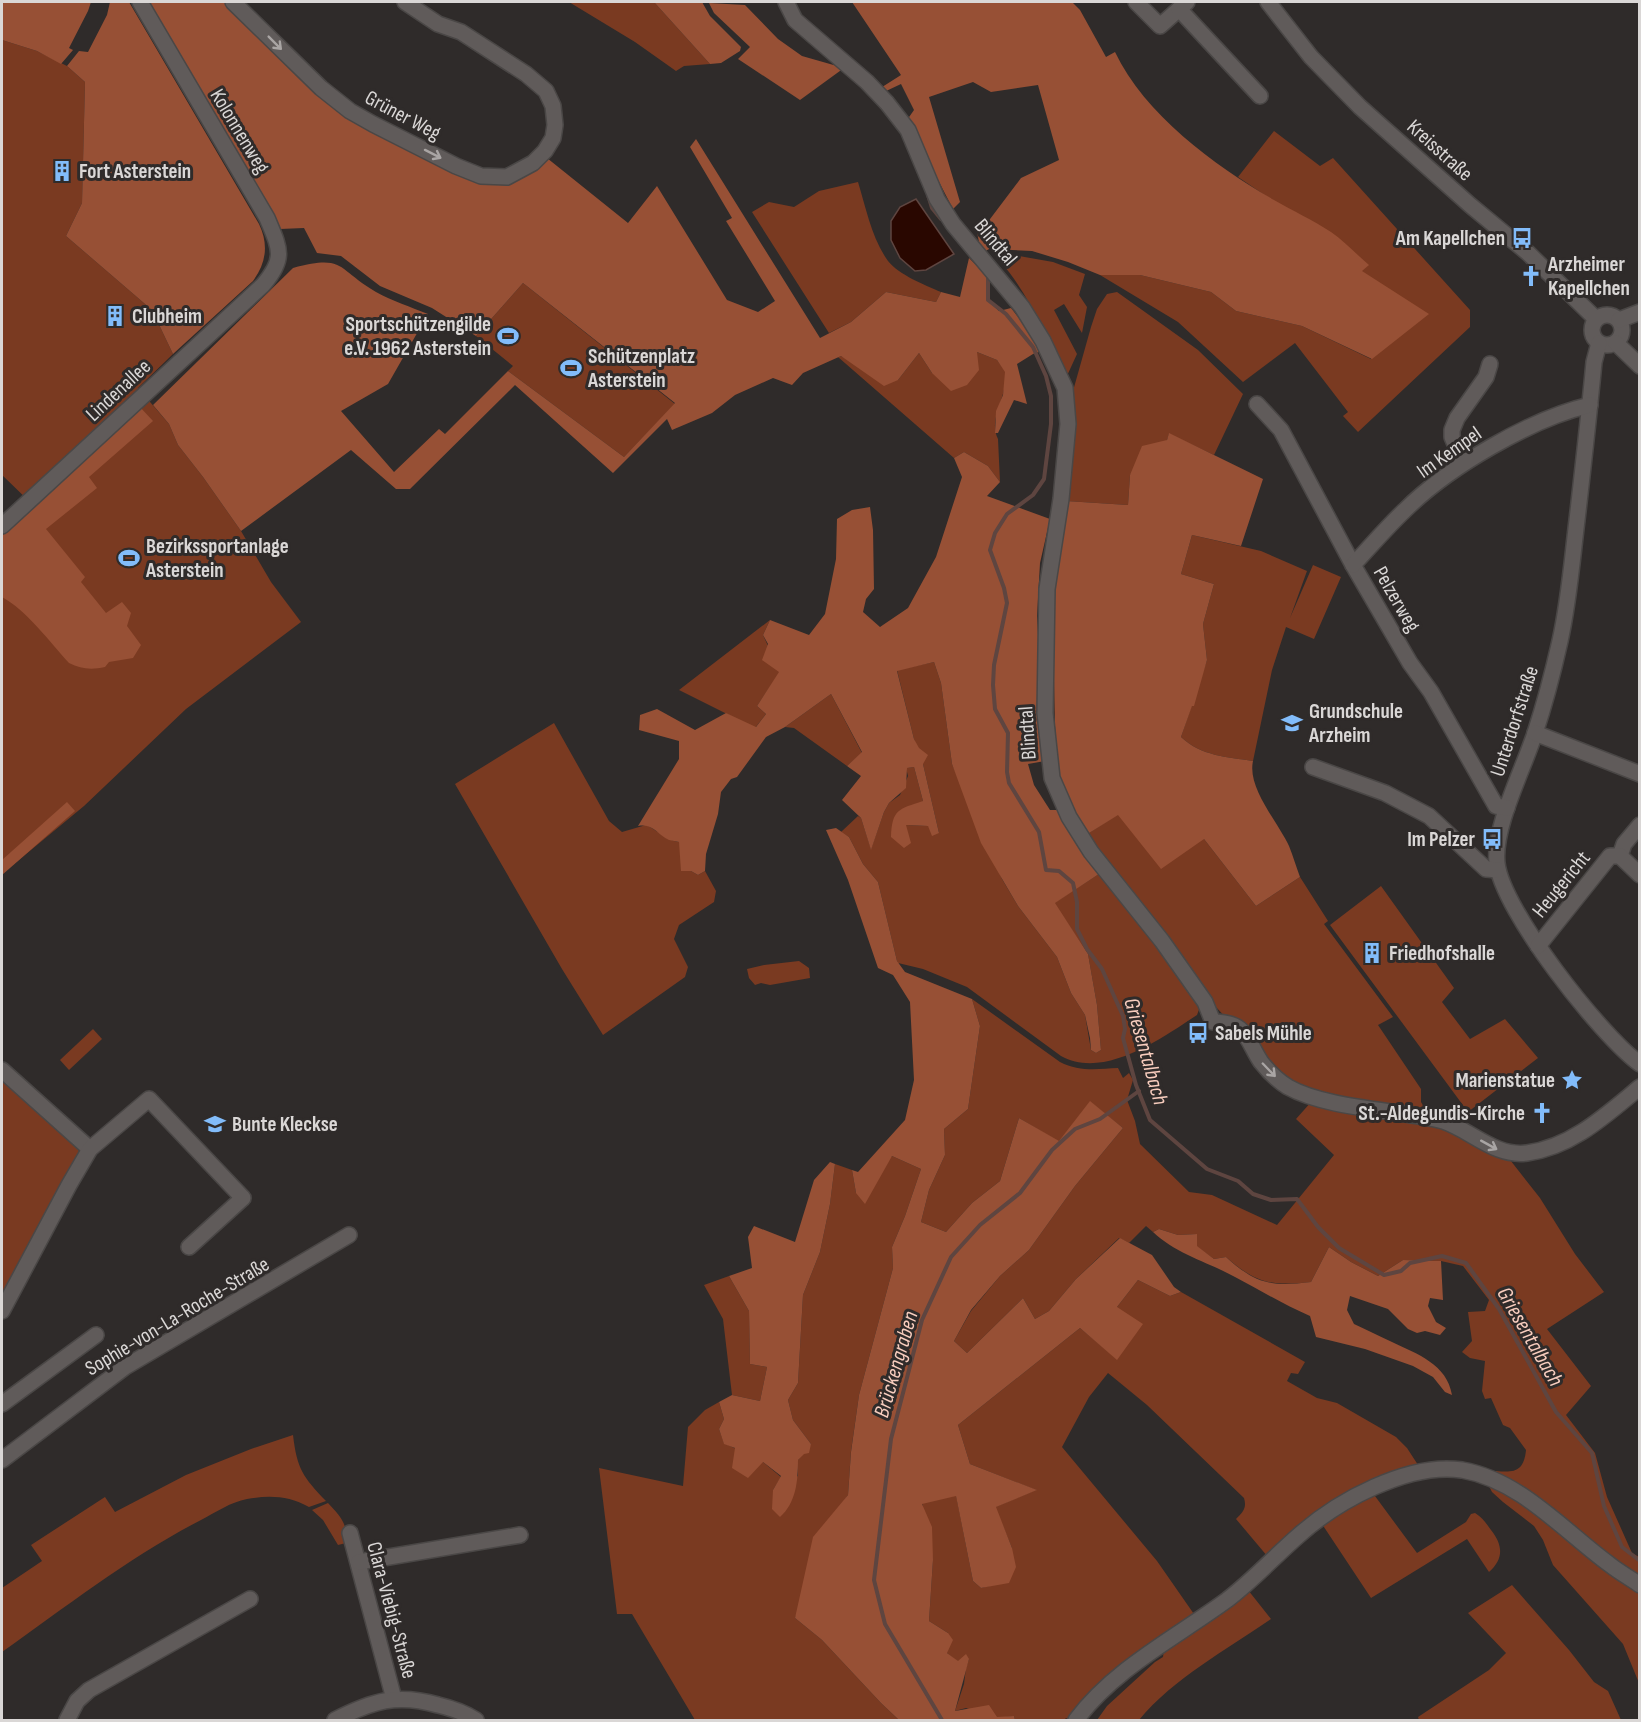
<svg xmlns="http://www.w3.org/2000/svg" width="1641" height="1722" font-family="'Sofia Sans Condensed',sans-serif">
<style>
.green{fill:#7a3a21}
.forest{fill:#975035}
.water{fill:#290700;stroke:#5e4540;stroke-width:1.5}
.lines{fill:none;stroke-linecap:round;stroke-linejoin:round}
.stream{stroke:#5e4540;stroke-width:4}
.minor-casing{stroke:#4a4746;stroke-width:18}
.minor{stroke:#605b5a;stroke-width:15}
.oneway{stroke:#a9a5a4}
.labels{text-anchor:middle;stroke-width:6;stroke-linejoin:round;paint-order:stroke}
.street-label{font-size:21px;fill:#dad7d6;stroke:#2f2b2a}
.poi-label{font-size:21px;font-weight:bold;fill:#dad7d6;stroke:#2f2b2a;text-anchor:start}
.water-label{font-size:22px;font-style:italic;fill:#f8cdbe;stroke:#2f2b2a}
</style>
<rect width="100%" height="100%" fill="#2f2b2a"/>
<g class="green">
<path d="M569,2H654L710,64L684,66L676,71L635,42Z"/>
<path d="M2,40L37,51L67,66L85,82L82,203L66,236L152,310L173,354L138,388L169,424L178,445L203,477L241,531L271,582L301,622L186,709L84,806L2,874V534L32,504L2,475Z"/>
<path d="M1274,131L1320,166L1333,158L1470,310V327L1358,432L1343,416L1348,412L1295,343L1243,382L1178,322L1100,275H1140L1211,292L1236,311L1302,326L1371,359L1378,283L1361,271L1368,265L1238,177Z"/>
<path d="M858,182C866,208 872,239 888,261C899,275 925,285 941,292L936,302L886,292L851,322L829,333L752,212L769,202L794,207L819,191Z"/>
<path d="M1019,256L1053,262L1085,274L1079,295L1087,307L1082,333L1064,304L1054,310L1077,354L1066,378C1047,338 1029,294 1000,261Z"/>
<path d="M523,283L675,404L624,457L508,371L513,366L476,336Z"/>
<path d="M1117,292L1198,350L1243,394L1214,455L1169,434L1167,440L1130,475L1128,505L1066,501L1073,426V391L1091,327L1097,309L1107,294Z"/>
<path d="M977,352L997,360L1006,372C1005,380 1005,389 1002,397C998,411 991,424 998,439L1000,482L988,466L964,452L954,458L838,357L841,356L898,380L919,353L932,373Z"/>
<path d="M1192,535L1261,551L1307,571L1290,618L1313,565L1341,577L1314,639L1286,627L1272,670L1253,761C1227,757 1201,756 1181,737L1207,660L1203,624L1214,584L1181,574Z"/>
<path d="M770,620L763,635L780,672L757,706L766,714L755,728L679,690Z"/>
<path d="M934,662L941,683L952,764L1002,879L1018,906L1057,957L1071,993L1085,1015L1091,1050L1096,1053L1101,1050L1097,1005L1088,954L1054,903L1102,872L1167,951L1200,1007L1197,1015C1162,1038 1104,1080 1061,1056L967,987L923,969L898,963L897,961L878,882L863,864L849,837L841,832L858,816L861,818L871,849L884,812L889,803L900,795L908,776L906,768L914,767L923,801L906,825L928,826L939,833L923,764L914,739L897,670Z"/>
<path d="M831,694L862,753L847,766L794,728L785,727Z"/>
<path d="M554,723L609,821L622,832L646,825C659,831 665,840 679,842L691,871L698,875L705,871L716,891L714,902L679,925L674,939L688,967L685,977L603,1035L562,969L455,784Z"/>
<path d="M1118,814L1204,839L1256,906L1300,877L1328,921L1324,924L1393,1017L1378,1025L1421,1089V1102L1428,1114L1340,1100L1287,1083L1215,1006L1086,835Z"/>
<path d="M1381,886L1454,988L1442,1002L1470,1039L1505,1019L1538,1058L1468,1112L1330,925Z"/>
<path d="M799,961L809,968L810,978L770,985L761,983L755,985L749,978L747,969L764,965Z"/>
<path d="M972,999L1060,1062C1079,1072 1098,1069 1118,1068L1123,1078L1129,1073L1133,1080L1127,1100L1135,1121L1140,1144L1189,1192L1212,1195L1277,1225L1334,1155L1296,1119L1312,1101L1439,1122L1507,1156L1540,1198L1575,1254L1604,1292L1547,1329L1591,1386L1566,1415L1595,1453L1607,1497L1632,1553L1639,1557V1683L1623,1644L1553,1565L1543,1540L1534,1526L1503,1502L1492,1492L1489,1486L1496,1471C1515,1473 1524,1471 1526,1450L1510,1428L1503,1425L1491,1398L1485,1399L1482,1391L1485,1361L1470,1358L1462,1352L1472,1341L1468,1312L1485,1311L1489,1300L1463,1266L1441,1261L1403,1260L1378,1276L1351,1262L1329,1247L1311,1282C1271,1286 1257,1284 1226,1257L1214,1259L1196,1246L1197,1234L1178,1235L1159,1229L1153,1232L1146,1226L1129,1243L1119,1238L1076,1279L1049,1311L1035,1319L1023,1298L967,1353L954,1341L971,1311L1000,1276L1029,1250L1075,1186L1123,1128L1090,1102L1059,1142L1019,1118L1000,1181L972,1203L946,1232L921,1222L929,1190L945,1155L944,1129L968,1109L980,1026Z"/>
<path d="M93,1029L102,1039L69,1070L60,1060Z"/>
<path d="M2,1077L82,1147L2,1300Z"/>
<path d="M892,1156L921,1169L905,1216L892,1247L893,1268L859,1395L851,1451L848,1495L839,1508L795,1618L822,1640L881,1703L899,1720H695L632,1614H617L599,1468L683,1486L688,1427L705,1410L719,1402L724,1419L719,1429L724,1443L763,1462L781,1477L773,1490L798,1476V1460L811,1444L793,1420L788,1400L798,1383L803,1295L820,1252L830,1204L835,1164L852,1170L856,1193Z"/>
<path d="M729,1276L749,1311L750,1364L767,1367L760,1401L732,1395L723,1319L704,1285Z"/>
<path d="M1138,1280L1170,1296L1181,1292L1305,1362L1298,1374L1291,1373L1287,1381L1317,1398L1337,1403L1396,1437L1407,1448L1420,1468L1377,1482L1268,1557L1236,1519C1243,1512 1247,1508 1244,1498L1147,1405L1108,1373L1089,1397L1062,1447L1157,1561L1196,1617L1070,1720L1066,1718L1064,1720H1015L1014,1716L997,1718L966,1708L955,1711L964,1684L966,1668L969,1659L958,1662L947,1653L948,1633L929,1621L933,1560L922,1503L956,1495L973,1581L981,1588L998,1584L1012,1548L995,1507L1036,1490L970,1464L958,1425L1080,1328L1117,1359V1307Z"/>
<path d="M293,1435C297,1469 303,1477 326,1501L309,1507C289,1496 270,1495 247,1499C231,1502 216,1512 201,1520C131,1556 67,1606 2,1652V1588L42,1561L31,1545L105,1497L115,1512L186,1475L251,1449Z"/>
<path d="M1372,1492L1417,1553L1466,1522L1471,1514L1475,1513C1482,1517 1486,1523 1491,1530C1503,1545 1504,1559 1489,1572L1467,1539L1371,1598L1320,1521Z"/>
<path d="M328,1503C341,1517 348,1524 346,1543L338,1545L323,1520L312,1510Z"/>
<path d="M1512,1585L1569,1650L1594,1682L1608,1691L1621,1720H1419L1418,1717L1489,1670L1506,1653L1468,1613Z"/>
<path d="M1248,1590L1271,1619C1226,1650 1174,1678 1139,1720H1097L1107,1706L1155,1662L1163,1657L1164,1649Z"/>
</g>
<g class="forest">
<path d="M2,2H91L88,11L69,48L73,50L61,64L37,51L2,40Z"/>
<path d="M110,2H129L259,224C269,245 266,263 253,281L173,354L152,310L66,236L82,203L85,82L67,66L79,51L88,52L107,15Z"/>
<path d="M148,2H227L317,92L488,181L547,158L628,223L657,186L727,300L758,312L775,301L726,221L732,218L690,147L696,139L820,338L851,322L886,292L936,302L941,292L960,297L969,258L987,276V300L999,311L1011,308L1044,350L1033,354L1017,364L1027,404L1014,400L998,433H995L996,411L1003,395L1005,372L997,360L977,352L979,370L967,385L951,391L932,373L919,353L898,380L884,386L841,356L803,373L792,385L773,378L735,395L712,413L672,430L667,419L613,473L515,385L410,489H396L351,450L241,531L203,477L178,445L169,424L153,405L293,268C346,254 336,269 376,292C392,301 411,307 428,314L388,384L341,411L394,472L439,429L445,434L508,371L624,457L675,403L523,283L476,336L432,308L380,286L341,256L317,253L304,228L280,229Z"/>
<path d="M654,2H702L710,16L741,47L740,51L721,63L710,64Z"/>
<path d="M852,2H1072L1080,10L1106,57L1115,52C1145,115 1215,166 1274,200C1293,211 1313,220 1331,232C1344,241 1356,254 1369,265L1362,271L1429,314L1372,359L1302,326L1236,311L1211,292L1140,275H1100L1068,262L1032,251L989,249L984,252L980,247L977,232L981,231L1021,178L1059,160L1038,85L991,92L973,82L929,97L960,202L953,209L907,120L914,110L901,84L884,92L879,89L901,75Z"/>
<path d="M709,3L745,5L778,39L802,56L844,68L800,100L738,59L750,47L714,13Z"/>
<path d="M139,406L153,421L89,477L97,488L46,529L85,577L81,582L106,613L122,602L131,613L127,626L141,645L133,658L109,662L105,667C91,670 81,669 69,663C50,642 26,610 2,597V536Z"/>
<path d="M1169,433L1263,479L1241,546L1192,535L1181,574L1214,584L1203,624L1207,660L1194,706H1192L1181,737C1201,756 1227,757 1253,761C1247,788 1278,822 1289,846C1293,856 1296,866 1300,877L1256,906L1204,839L1161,869L1118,815L1086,835L1059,778L1055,726L1052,593L1066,501L1128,505L1130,475L1142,446L1167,440Z"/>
<path d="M964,452L988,466L1000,482L987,496L1050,519L1040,563L1037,616L1045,761L1028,764L1034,785L1050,810H1061L1102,872L1055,903L1088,954L1097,1005L1101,1050L1096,1053L1091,1050L1090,1038L1085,1015L1071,993L1057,957L1018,906L981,843L952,764L941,683L934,662L897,671L914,739L919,748L928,755L923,764L939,833L932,836L928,826L906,825L911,843L904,848L891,837C892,809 899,809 923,801L914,767L907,768L906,788L889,803L884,812L871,850L861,818L842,800L861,776L847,766L862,752L831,694L785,727L766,737L737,777L731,779L721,792L718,814L706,854L705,871L698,875L691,871H681L679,842C676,841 672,841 669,840C657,835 654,823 638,826L679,759V741L639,730L640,715L657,709L695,730L726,713L756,727L766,714L757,706L779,672L762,660L768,644L763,635L770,620L809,635L825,614L836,559L837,519L852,510L870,507L873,530L874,589L866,599L863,612L880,627L908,608L936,557L962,477L954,458Z"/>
<path d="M67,802L75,811L2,875V860Z"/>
<path d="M836,828L849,837L863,864L878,882L897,961L905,972L972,999L980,1026L968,1109L944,1129L945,1155L929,1190L921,1222L946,1232L972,1203L1000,1181L1019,1118L1059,1141L1090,1101L1123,1128L1075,1186L1029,1250L1000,1276L971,1310L954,1341L967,1353L1023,1298L1035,1319L1049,1311L1076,1279L1120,1238L1152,1255L1174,1287L1181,1292L1170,1296L1138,1280L1117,1307L1143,1324L1117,1360L1080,1328L958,1425L970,1464L1037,1490L996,1507L1012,1548L1016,1567L1009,1583L981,1588L973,1581L956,1496L922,1504L932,1527L933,1560L929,1621L948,1633L953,1640L947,1653L958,1661L966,1654L969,1659L955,1711L989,1705L997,1717L1014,1716L1015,1720H899L881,1703L822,1640L795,1618L813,1537L848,1495L851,1452L859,1395L893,1268L892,1247L905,1216L921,1169L892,1156L865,1204L856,1193L852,1170L858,1172L905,1120L914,1080L910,1002L893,975L878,968L848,880L826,830Z"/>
<path d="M830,1162L835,1164L830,1204L820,1252L803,1295L798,1383L788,1400L793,1420L811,1444L809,1453L804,1454L798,1460C798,1481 796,1503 780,1517L772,1509L773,1490L781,1476L763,1462L748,1478L732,1468L735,1448L724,1444L719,1429L724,1419L719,1402L732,1395L760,1401L767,1367L750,1364L749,1311L729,1276L752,1268L748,1237L754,1226L795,1242L814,1180Z"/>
<path d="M1159,1229L1178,1235L1197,1234V1246L1214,1259L1226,1257C1256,1284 1271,1287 1311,1282L1329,1247L1351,1262L1378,1276L1403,1260L1441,1261L1443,1300L1430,1298L1428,1306L1436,1322L1446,1328L1440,1335L1425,1331L1417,1333L1408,1329L1388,1309L1350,1296L1347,1310L1354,1324C1367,1330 1379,1336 1392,1342C1417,1354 1447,1364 1452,1395L1445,1392L1433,1377L1413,1366L1365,1349L1316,1337L1310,1316C1284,1305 1260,1290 1235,1277C1208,1262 1176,1254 1153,1232Z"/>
</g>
<path class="water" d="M916,199L954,254L926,270L915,271L900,258L891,240V221L900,207Z"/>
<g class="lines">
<g class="stream">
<path d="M928,195L932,208L941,219"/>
<path d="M988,275V300L1006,314L1033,347L1046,376L1051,396V424L1044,479L1033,495L1007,514L995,533L990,550L1004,588L1007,603L994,665L993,685L995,709L1008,733L1007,772L1009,783L1039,832L1046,870L1059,871L1073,883L1077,902V929L1087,949L1102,969L1123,1016L1125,1029L1123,1038L1136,1085L1150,1120L1207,1169L1238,1181L1253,1194L1271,1200L1297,1199L1318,1227L1339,1248L1384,1275L1401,1271L1410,1263L1442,1256L1466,1263L1499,1309L1556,1412L1592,1453L1604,1506L1622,1547L1640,1561"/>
<path d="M942,1720L885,1624L874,1580L891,1439L922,1320L951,1257L980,1225L1020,1193L1052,1150L1075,1129L1100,1119L1139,1091"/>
</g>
<defs>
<g id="minor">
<path d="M233,2L321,88L350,111L373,124L456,166L481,176L507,177L533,163L545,151L553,138L555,125L553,106L546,91L526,74L461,32L438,24L405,2"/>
<path d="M786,2L795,20L867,82L887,103L908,130L937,199L953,224L1022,307L1043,341L1065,388L1068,424L1061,499L1047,589L1045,713L1052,778L1069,817L1091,852L1162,941L1205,1002L1213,1022C1247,1022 1246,1039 1261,1062C1268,1071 1278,1081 1288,1087C1320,1105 1375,1109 1412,1115C1422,1117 1433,1118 1443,1121C1472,1131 1495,1157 1527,1153C1572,1147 1606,1115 1640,1087"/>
<path d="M1136,2L1160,26L1187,2"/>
<path d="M1268,2L1311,57L1360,107L1470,205L1528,253L1596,319"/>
<path d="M1179,9L1260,96"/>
<circle cx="1607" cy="330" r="15"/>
<path d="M1619,320L1640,312"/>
<path d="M1599,343L1594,362C1589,415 1583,468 1577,520C1572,561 1569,601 1560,641C1553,672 1545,703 1535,733C1524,768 1493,827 1497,863C1502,910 1600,1035 1640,1064"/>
<path d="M1616,343L1640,366"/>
<path d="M1257,404L1281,430L1353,565L1410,663L1431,692L1496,806L1507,808"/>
<path d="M1463,463L1452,437V430L1457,418L1486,377L1490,364"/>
<path d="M2,526L263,285C286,258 280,249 267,218L140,2"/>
<path d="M1353,565C1370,547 1386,528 1404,511C1447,468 1530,419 1590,405"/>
<path d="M1535,733L1640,774"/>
<path d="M1313,767L1385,793L1429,816L1486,869L1498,870"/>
<path d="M1620,856L1624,844L1640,825"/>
<path d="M1538,946L1610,856H1620L1640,875"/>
<path d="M2,1070L90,1149"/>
<path d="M2,1311L69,1185L90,1149L149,1099L243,1198L189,1247"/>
<path d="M2,1404L96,1335"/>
<path d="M2,1460L125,1367L349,1235"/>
<path d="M350,1533L394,1699"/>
<path d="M359,1562L520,1535"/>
<path d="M67,1720L77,1701L89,1690L250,1599"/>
<path d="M335,1720C372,1701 397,1693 438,1705C451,1708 465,1713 476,1720"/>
<path d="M1076,1720C1115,1668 1175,1638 1227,1600C1253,1580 1274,1557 1298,1536C1337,1501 1408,1462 1462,1470C1520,1480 1564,1531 1609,1564C1619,1572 1630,1578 1640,1585"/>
</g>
</defs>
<use href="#minor" class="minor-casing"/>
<use href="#minor" class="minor"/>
</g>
<defs><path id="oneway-shaft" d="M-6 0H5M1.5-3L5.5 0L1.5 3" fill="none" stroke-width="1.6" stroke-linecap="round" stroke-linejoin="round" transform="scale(1.5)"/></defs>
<g class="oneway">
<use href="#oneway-shaft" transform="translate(275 43) rotate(45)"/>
<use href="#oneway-shaft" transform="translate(433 154) rotate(27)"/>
<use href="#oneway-shaft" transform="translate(1269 1070) rotate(46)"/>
<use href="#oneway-shaft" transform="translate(1489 1145) rotate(29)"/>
</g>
<defs>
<symbol id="building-bare" viewBox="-9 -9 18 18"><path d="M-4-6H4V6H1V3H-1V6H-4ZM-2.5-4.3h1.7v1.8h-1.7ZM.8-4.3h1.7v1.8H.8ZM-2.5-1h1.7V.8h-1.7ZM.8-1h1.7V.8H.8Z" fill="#82bcfa" stroke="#2f2b2a" stroke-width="2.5" paint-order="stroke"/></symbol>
<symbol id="bus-bare" viewBox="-9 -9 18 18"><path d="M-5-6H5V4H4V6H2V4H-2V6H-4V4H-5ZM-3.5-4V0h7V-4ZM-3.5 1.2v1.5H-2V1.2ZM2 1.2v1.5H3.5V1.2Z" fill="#82bcfa" stroke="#2f2b2a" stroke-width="2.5" paint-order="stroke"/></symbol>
<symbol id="church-bare" viewBox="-9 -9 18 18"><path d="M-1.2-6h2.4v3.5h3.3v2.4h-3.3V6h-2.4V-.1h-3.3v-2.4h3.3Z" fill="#82bcfa" stroke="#2f2b2a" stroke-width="2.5" paint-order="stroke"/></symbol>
<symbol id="stadium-bare" viewBox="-9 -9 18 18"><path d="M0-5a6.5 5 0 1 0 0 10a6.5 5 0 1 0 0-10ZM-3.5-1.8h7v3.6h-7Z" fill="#82bcfa" stroke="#2f2b2a" stroke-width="2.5" paint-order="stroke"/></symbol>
<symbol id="school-bare" viewBox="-9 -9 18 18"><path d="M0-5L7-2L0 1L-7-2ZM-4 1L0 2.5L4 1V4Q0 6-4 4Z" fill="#82bcfa" stroke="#2f2b2a" stroke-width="2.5" paint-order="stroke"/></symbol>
<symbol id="sight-bare" viewBox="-9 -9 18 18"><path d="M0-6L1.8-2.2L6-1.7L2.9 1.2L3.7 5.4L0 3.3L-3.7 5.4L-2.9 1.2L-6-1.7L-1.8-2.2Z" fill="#82bcfa" stroke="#2f2b2a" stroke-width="2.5" paint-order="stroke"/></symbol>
</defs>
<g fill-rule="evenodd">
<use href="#building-bare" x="47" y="156" width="30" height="30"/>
<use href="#bus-bare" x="1507" y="223" width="30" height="30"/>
<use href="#church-bare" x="1516" y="261" width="30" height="30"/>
<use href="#building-bare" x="100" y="301" width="30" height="30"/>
<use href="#stadium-bare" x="493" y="321" width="30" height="30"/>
<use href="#stadium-bare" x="556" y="353" width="30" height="30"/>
<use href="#stadium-bare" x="114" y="543" width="30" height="30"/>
<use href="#school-bare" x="1277" y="708" width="30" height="30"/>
<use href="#bus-bare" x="1477" y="824" width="30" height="30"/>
<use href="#building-bare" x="1357" y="938" width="30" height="30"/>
<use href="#bus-bare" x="1183" y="1018" width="30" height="30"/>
<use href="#sight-bare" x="1557" y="1065" width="30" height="30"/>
<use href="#church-bare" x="1527" y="1098" width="30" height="30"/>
<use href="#school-bare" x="200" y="1109" width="30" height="30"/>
</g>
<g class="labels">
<g class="street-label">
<text transform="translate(403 115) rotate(28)" y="7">Grüner Weg</text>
<text transform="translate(240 131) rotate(59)" y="7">Kolonnenweg</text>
<text transform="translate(1440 150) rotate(42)" y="7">Kreisstraße</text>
<text transform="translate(996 242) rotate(50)" y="7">Blindtal</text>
<text transform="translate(118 390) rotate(-43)" y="7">Lindenallee</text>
<text transform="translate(1449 452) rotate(-35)" y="7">Im Kempel</text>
<text transform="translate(1397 599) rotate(60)" y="7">Pelzerweg</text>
<text transform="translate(1514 721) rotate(-72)" y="7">Unterdorfstraße</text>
<text transform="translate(1027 733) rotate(-94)" y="7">Blindtal</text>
<text transform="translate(1561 884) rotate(-51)" y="7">Heugericht</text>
<text transform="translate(177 1316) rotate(-31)" y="7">Sophie-von-La-Roche-Straße</text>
<text transform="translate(392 1610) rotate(75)" y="7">Clara-Viebig-Straße</text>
</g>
<g class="poi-label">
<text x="79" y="178">Fort Asterstein</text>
<text x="1505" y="245" text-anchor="end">Am Kapellchen</text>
<text x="1548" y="271">Arzheimer<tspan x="1548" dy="24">Kapellchen</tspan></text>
<text x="132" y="323">Clubheim</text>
<text x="491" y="331" text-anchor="end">Sportschützengilde<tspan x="491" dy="24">e.V. 1962 Asterstein</tspan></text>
<text x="588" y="363">Schützenplatz<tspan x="588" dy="24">Asterstein</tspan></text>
<text x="146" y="553">Bezirkssportanlage<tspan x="146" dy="24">Asterstein</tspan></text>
<text x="1309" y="718">Grundschule<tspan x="1309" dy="24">Arzheim</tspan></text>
<text x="1475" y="846" text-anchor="end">Im Pelzer</text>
<text x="1389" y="960">Friedhofshalle</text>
<text x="1215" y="1040">Sabels Mühle</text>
<text x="1555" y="1087" text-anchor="end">Marienstatue</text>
<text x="1525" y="1120" text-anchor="end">St.-Aldegundis-Kirche</text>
<text x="232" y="1131">Bunte Kleckse</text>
</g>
<g class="water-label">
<text transform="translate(1147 1051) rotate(74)" y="8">Griesentalbach</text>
<text transform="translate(1531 1336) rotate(60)" y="8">Griesentalbach</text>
<text transform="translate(895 1364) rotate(-74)" y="8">Brückengraben</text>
</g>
</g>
<rect width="1641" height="1722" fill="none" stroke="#dad7d6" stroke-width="6"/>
</svg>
